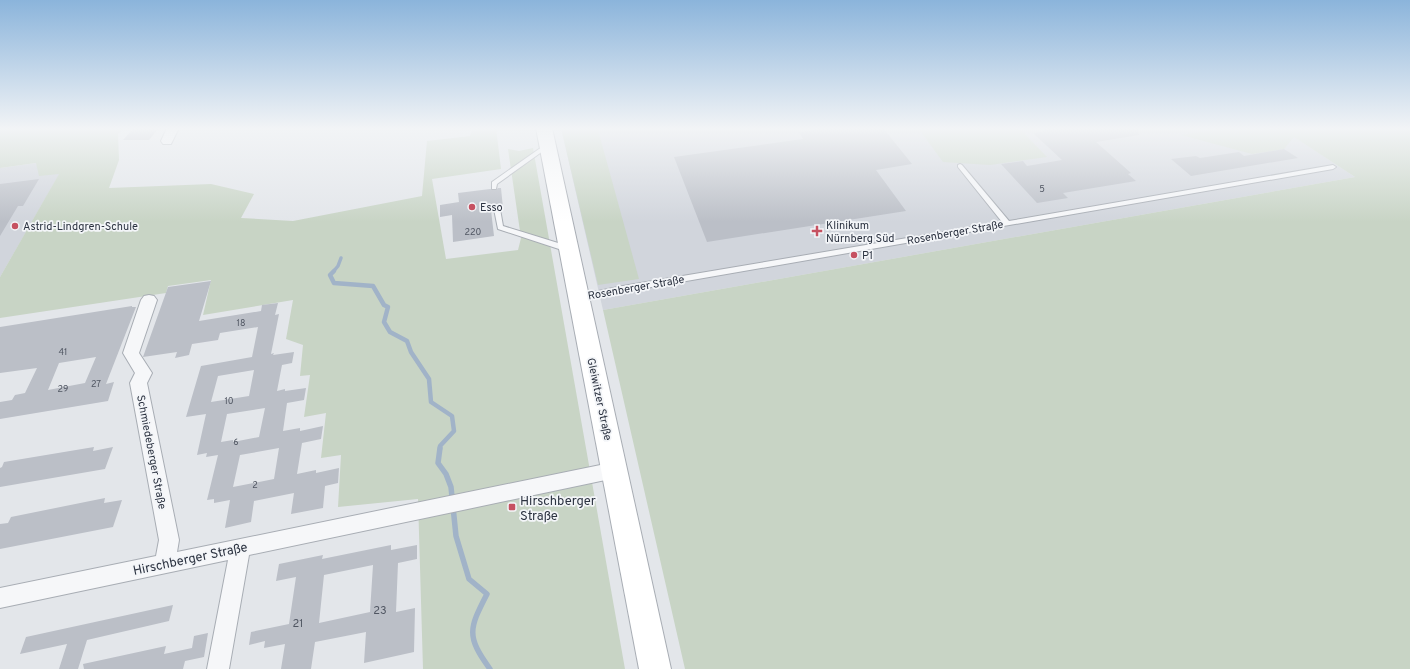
<svg xmlns="http://www.w3.org/2000/svg" width="1410" height="669" font-family="Overpass,sans-serif">
<style>
.built{fill:#d1d5dc}
.green{fill:#c8d4c5}
.lines{fill:none;stroke-linecap:round;stroke-linejoin:round}
.stream-far2{stroke:#a1b3c8;stroke-width:3.5}
.stream-far1{stroke:#a1b3c8;stroke-width:4.5}
.stream{stroke:#a1b3c8;stroke-width:5.5}
.building{fill:#bbbfc7;fill-rule:evenodd}
.service-casing{stroke:#a8adb4;stroke-width:2}
.minor-casing{stroke:#a8adb4;stroke-width:2}
.secondary-casing{stroke:#a8adb4;stroke-width:2}
.service{fill:#f6f7f9;fill-rule:evenodd}
.minor{fill:#f6f7f9;fill-rule:evenodd}
.secondary{fill:#fff;fill-rule:evenodd}
.poi-dot{fill:#c65161;stroke:#f3f5f8;stroke-width:1.5}
.labels{text-anchor:middle;stroke-width:3.5;stroke-linejoin:round;paint-order:stroke}
.number-label{font-size:9px;fill:#505662}
.poi-label{font-size:11px;fill:#2c3341;stroke:#f3f5f8;text-anchor:start}
.street-label{font-size:11px;fill:#2c3341;stroke:#f3f5f8}
.near-number-label{font-size:11px;fill:#505662}
.near-poi-label{font-size:13px;fill:#2c3341;stroke:#f3f5f8;text-anchor:start}
.near-street-label{font-size:13px;fill:#2c3341;stroke:#f3f5f8}
</style>
<rect width="100%" height="100%" fill="#e3e6ea"/>
<g class="built">
<path d="M561,128H1281L1355,177L603,310Z"/>
<path d="M37,163L60,173L0,277V168Z"/>
</g>
<g class="green">
<path d="M0,128H124L118,134L119,160L109,188L211,184L254,194L241,218L293,221L422,196L427,141L470,136L473,128H496L501,169L432,179L446,259L518,250L521,238L508,149L519,151L533,148L625,669H423L418,499L338,507L341,455L321,458L326,413L304,417L310,375L300,376L303,345L286,339L293,300L203,315L211,280L168,286L166,293L0,318V277L59,174L39,176L36,163L0,168Z"/>
<path d="M561,128H601L598,130L639,279L598,285Z"/>
<path d="M918,128H1019L1047,157L990,165L943,162Z"/>
<path d="M1223,128H1410V669H685L603,310L1355,177L1294,137L1284,149L1252,154L1181,135Z"/>
</g>
<g class="lines">
<path class="stream-far2" d="M333,272L338,266L341,258"/>
<path class="stream-far1" d="M334,271L330,275L334,283L373,286L384,305L388,307L384,322L390,332L407,341L411,352L429,379L431,402L452,416L454,431L440,446V449"/>
<path class="stream" d="M440,448L438,463L446,474L451,487L456,536L469,579L487,594C469,629 466,636 490,669"/>
</g>
<g class="building">
<path d="M134,128H159L149,140H123Z"/>
<path d="M827,128H883L912,164L876,170L906,211L707,242L674,157L803,139L799,132Z"/>
<path d="M1041,128H1138L1139,135L1096,142L1131,173L1128,174L1136,181L1063,193L1068,198L1037,203L1001,164L1023,161L1027,166L1062,160L1033,133L1044,131Z"/>
<path d="M1284,149L1298,158L1191,176L1171,159L1196,156L1200,158L1239,152L1244,156Z"/>
<path d="M39,179L23,206H18L0,236V184Z"/>
<path d="M498,188H501L503,208L496,206L491,210L494,236L453,242L452,215L440,217V205L459,202L458,193L490,189L496,190Z"/>
<path d="M211,281L199,321L261,311L262,305L278,303L275,315L279,314L271,354L274,353L273,355L294,352L292,363L282,365L277,391L285,389V391L306,388L304,400L287,403L283,431L300,428V431L323,426L321,439L302,443L297,474L316,470V473L339,468L338,483L325,486L323,508L291,514L294,493L254,501L251,522L225,528L230,500L214,503V499L207,500L218,455L206,457L207,453L197,455L206,414L186,417L201,366L252,357L258,327L220,333L218,340L192,344L189,355L175,358L177,352L143,357L168,287ZM254,370L249,396L211,402L218,376ZM265,408L259,437L233,442V440L221,442L227,414ZM279,448L274,479L233,487L240,455Z"/>
<path d="M132,306V307H136L106,384L114,382L108,401L0,419V402L12,400L15,395L25,393L37,368L0,373V327ZM96,357L85,383L48,390L59,363Z"/>
<path d="M94,447L93,451L113,447L105,469L0,487V468L2,467L4,462Z"/>
<path d="M105,498L104,503L122,500L113,527L0,549V524L8,523L11,517Z"/>
<path d="M391,545V550L417,545V559L398,563L396,612L415,608L414,652L364,663L366,632L315,642L311,669H281L285,644L264,648L265,641L249,645L251,632L289,624L296,577L276,581L279,564L323,555L322,559ZM373,565L370,612L319,623L324,575Z"/>
<path d="M173,605L169,621L87,640L78,669H59L67,644L20,654L26,637Z"/>
<path d="M208,633L204,657L185,661L183,669H84L83,664L166,646L164,654L192,648L194,636Z"/>
</g>
<g class="lines">
<defs>
<g id="service">
<path d="M547,146L549,147V149L543,151L497,184L496,189H492V182L539,149Z"/>
<path d="M960,164L962,165L1009,221L1333,165L1336,167L1333,169L623,292L579,301L575,298L579,295L623,286L1002,222L958,167V165Z"/>
<path d="M497,207L500,209L503,226L571,247L572,249L571,251H565L498,229L494,209Z"/>
</g>
<g id="minor">
<path d="M167,128H179L171,144H163L161,141Z"/>
<path d="M149,295L154,296L157,300L139,353L152,373L147,383L179,540L177,552L615,462L622,464L624,470L622,476L615,478L249,555L229,669H207L228,560L0,608V588L156,556L159,540L130,383L135,373L123,353L141,300L144,296Z"/>
</g>
<path id="secondary" d="M536,128H552L671,669H639Z"/>
</defs>
<use href="#service" class="service-casing"/>
<use href="#minor" class="minor-casing"/>
<use href="#secondary" class="secondary-casing"/>
<use href="#service" class="service"/>
<use href="#minor" class="minor"/>
<use href="#secondary" class="secondary"/>
</g>
<linearGradient id="sky" x2="0" y2="1"><stop stop-color="#8bb4db"/><stop offset="0.58" stop-color="#f2f4f6"/><stop offset="1" stop-color="#f2f4f6" stop-opacity="0"/></linearGradient>
<rect width="1410" height="222" fill="url(#sky)"/>
<g class="poi-dot">
<circle cx="472" cy="207" r="4"/>
<circle cx="15" cy="226" r="4"/>
<path d="M815 225h4v4h4v4h-4v4h-4v-4h-4v-4h4z"/>
<circle cx="854" cy="255" r="4"/>
<rect x="508" y="503" width="8" height="8" rx="2"/>
</g>
<g class="labels">
<g class="number-label">
<text x="1042" y="192">5</text>
<text x="473" y="235">220</text>
<text x="241" y="326">18</text>
<text x="63" y="355">41</text>
<text x="96" y="387">27</text>
<text x="63" y="392">29</text>
<text x="229" y="404">10</text>
<text x="236" y="445">6</text>
<text x="255" y="488">2</text>
</g>
<g class="poi-label">
<text x="480" y="211">Esso</text>
<text x="826" y="229">Klinikum<tspan x="826" dy="13">Nürnberg Süd</tspan></text>
<text x="23" y="230">Astrid-Lindgren-Schule</text>
<text x="862" y="259">P1</text>
</g>
<g class="street-label">
<text transform="translate(955 232) rotate(-10)" y="4">Rosenberger Straße</text>
<text transform="translate(636 287) rotate(-10)" y="4">Rosenberger Straße</text>
<text transform="translate(600 399) rotate(78)" y="4">Gleiwitzer Straße</text>
<text transform="translate(152 452) rotate(79)" y="4">Schmiedeberger Straße</text>
</g>
<g class="near-number-label">
<text x="380" y="614">23</text>
<text x="298" y="627">21</text>
</g>
<g class="near-poi-label">
<text x="520" y="505">Hirschberger<tspan x="520" dy="15">Straße</tspan></text>
</g>
<g class="near-street-label">
<text transform="translate(190 558) rotate(-12)" y="5">Hirschberger Straße</text>
</g>
</g>
</svg>
